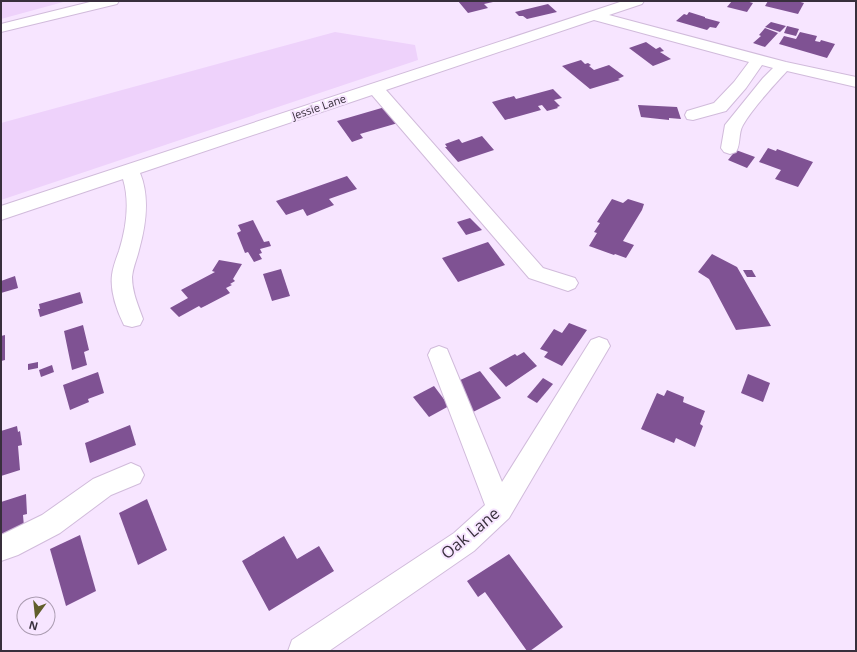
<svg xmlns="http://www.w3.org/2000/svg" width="857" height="652" font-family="'Open Sans',sans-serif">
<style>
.green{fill:#eed2fb}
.building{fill:#7f5293}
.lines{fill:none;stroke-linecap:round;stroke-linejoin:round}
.minor-casing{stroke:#d1bbdb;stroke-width:2}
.minor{fill:#fff;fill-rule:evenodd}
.labels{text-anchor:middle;stroke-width:4;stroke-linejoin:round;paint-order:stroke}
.far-street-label{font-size:11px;fill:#382f3c;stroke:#f7e5ff}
.near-street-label{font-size:16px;fill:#382f3c;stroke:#f7e5ff}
</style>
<rect width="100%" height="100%" fill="#f7e5ff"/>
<g class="green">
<path d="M1,1H67L1,19Z"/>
<path d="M335,32L415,45L418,60L1,200V123Z"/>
</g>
<g class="building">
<path d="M458,1H493V2L484,4L488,8L468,13Z"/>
<path d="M732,1H746L753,3L747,12L727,7Z"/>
<path d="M768,1H797L804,3L798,14L765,6Z"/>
<path d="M548,4L557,12L527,19L523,16H519L515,12Z"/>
<path d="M689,12L705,17V18L720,22L716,28L710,27L707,30L676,21L684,14L687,15Z"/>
<path d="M771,22L786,26L780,32L765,27Z"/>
<path d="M787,26L799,29L796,36L784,33Z"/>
<path d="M765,28L778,33L765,47L753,43L761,36L759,35Z"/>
<path d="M800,32L817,36L815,41L820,42L821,40L835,44L827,58L779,44L784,36L796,39Z"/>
<path d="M646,42L656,49L660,47L664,51L660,52L671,59L653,66L629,48Z"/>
<path d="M581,60L585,64L588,63L591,65L589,66L594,70L609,65L624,76L618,79L620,80L590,89L562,66Z"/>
<path d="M553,89L562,98L554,100L560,106L557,107L558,108L547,111L542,105L538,106L541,110L505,120L492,102L514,96L516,99Z"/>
<path d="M638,105L677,107L681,119L669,118V120L641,117Z"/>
<path d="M385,107L398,123L360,134L363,138L352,142L337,121Z"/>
<path d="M482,136L494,150L458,162L445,147H447L445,144L459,139L462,143Z"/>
<path d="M768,148L776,151L777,149L813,162L798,187L775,179L781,170L759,162Z"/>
<path d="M736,150L755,157L747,168L728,160Z"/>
<path d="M347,176L357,189L329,199L334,205L307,216L303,209L286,215L276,201Z"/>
<path d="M612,199L623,203L628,199L644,204L642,210L623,241L634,245L626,258L615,254L614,255L589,246L597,233L594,232L600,223L597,222Z"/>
<path d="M470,218L482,230L466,235L457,222Z"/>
<path d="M253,220L264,242L269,241L271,246L260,249L262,253L259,254L262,259L254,262L248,252L245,253L237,233L241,231L238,225Z"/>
<path d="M488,242L505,265L458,282L442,258Z"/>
<path d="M712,254L737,267L771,326L736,330L709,279L698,272Z"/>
<path d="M219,260L242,264L233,279L235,281L230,284L232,285L226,288L230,293L207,305L201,308L199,306L179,317L170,308L188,298L181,290L215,272L212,271Z"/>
<path d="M281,269L290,296L272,301L263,274Z"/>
<path d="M743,270H752L756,277H747Z"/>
<path d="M15,276L18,288L1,293V281Z"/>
<path d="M80,292L83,303L40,317L38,309H40L39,304Z"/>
<path d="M569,323L587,330L562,366L544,357L548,352L540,349L554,329L562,333Z"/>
<path d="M83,325L89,350L84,352L87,365L72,370L64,331Z"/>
<path d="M5,335V360L1,361V336Z"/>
<path d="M524,352L537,366L506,387L489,368L515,354L517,356Z"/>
<path d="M38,362V368L28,370V364Z"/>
<path d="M52,365L54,372L41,377L39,370Z"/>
<path d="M480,371L501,398L471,413L458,381Z"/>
<path d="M98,372L104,393L88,399L89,402L70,410L63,385Z"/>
<path d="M748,374L770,383L763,402L741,393Z"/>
<path d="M543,378L553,384L537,403L527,397Z"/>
<path d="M434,386L449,406L429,417L413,397Z"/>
<path d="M667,390L684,397L683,402L705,411L700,424L703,426L695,447L676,438L674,443L641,429L657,393L664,396Z"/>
<path d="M130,425L136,445L90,463L85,443Z"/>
<path d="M17,426L18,432L20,431L22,445L18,446L20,470L1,476V431Z"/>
<path d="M26,494L27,514L23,515L24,527L1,534V502Z"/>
<path d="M147,499L167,550L138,565L119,513Z"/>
<path d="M80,535L96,591L66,606L50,549Z"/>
<path d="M284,536L297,559L319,546L334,571L269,611L242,561Z"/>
<path d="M509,554L563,627L530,651H527L485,592L478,597L467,581Z"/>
</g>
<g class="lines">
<defs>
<g id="minor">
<path d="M94,1H119L117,4L1,32V24Z"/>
<path d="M623,1H644L642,4L609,15L786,62L856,77V87L787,71C774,85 753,108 743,125C738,133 741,144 736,152L730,154L724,152L721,148L725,125L763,78L773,68L762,65L746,88L726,111L693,120L687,119L685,115L687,111L714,103L734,82L749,62L594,20L386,90L543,268L575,278L578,283L575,288L568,291L529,278L372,95L140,173C150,197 146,225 139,250C137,259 133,267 132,277C132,292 138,305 143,319L140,325L132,327L124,325C117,311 110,291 112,275C113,267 116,259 119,251C126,229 130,202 123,179L1,220V206Z"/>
<path d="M599,337L607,340L610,346L509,518L474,551L329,651H288L292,640L454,533L485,505L428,355L431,349L439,346L447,349L502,482L591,340Z"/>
<path d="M131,463L140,467L144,475L140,483L111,495L60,533L18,555L1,561V535L42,515L93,479Z"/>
</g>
</defs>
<use href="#minor" class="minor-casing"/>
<use href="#minor" class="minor"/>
</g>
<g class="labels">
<g class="far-street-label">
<text transform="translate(319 107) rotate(-19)" y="4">Jessie Lane</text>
</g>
<g class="near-street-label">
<text transform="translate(470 533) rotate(-40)" y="6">Oak Lane</text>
</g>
</g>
<rect width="857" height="652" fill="none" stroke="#382f3c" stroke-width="4"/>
<g transform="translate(36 616) rotate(195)"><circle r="19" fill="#f7e5ff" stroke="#ab9cb1"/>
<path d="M0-3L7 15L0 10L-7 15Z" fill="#615e2b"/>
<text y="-6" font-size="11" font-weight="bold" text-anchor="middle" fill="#382f3c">N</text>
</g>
</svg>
